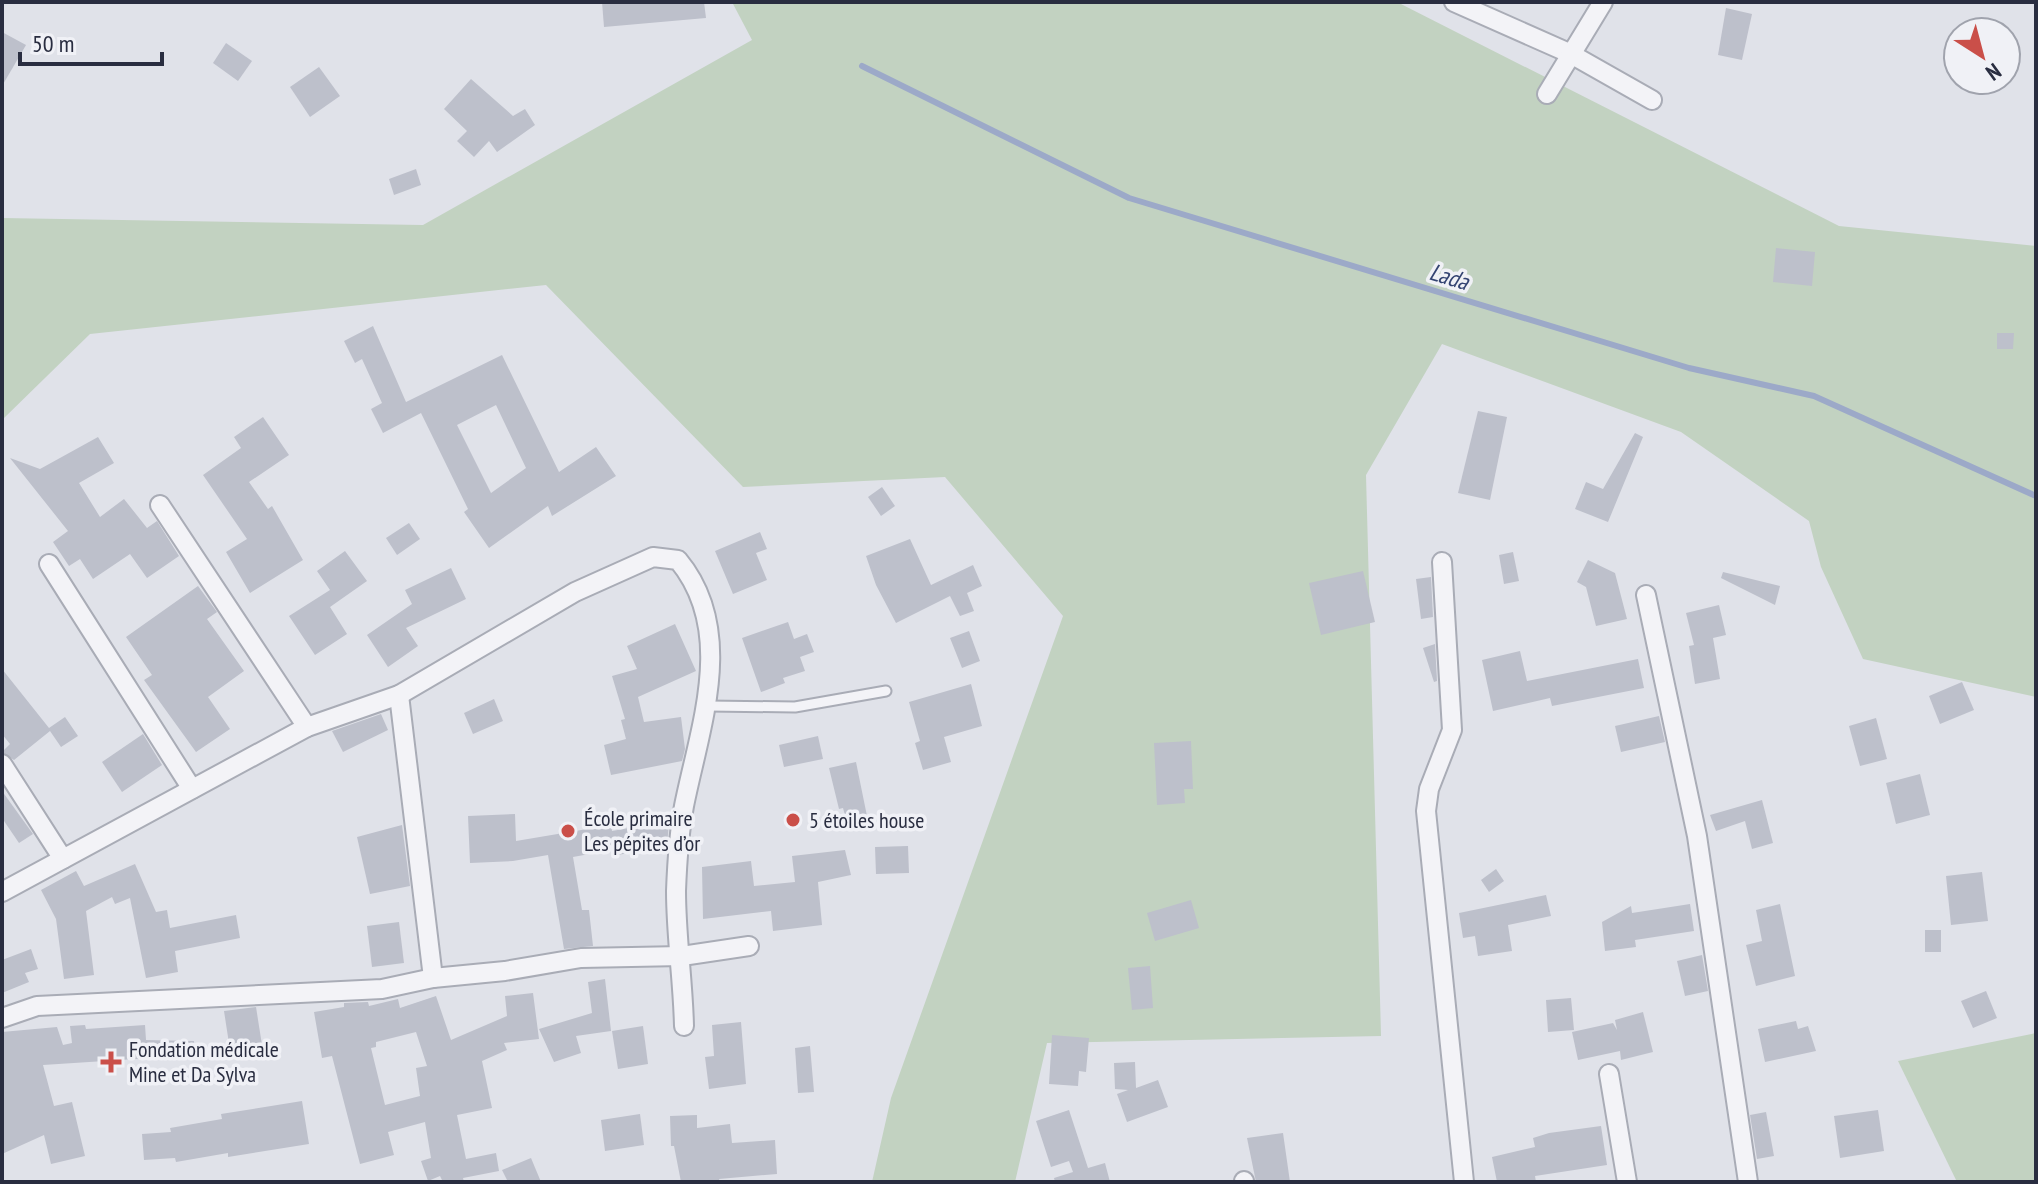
<svg xmlns="http://www.w3.org/2000/svg" width="2038" height="1184" font-family="'PT Sans Narrow',sans-serif">
<style>
.green{fill:#c2d2c1}
.lines{fill:none;stroke-linecap:round;stroke-linejoin:round}
.stream{stroke:#9ca9c8;stroke-width:6}
.building{fill:#bdc0cb;fill-rule:evenodd}
.service-casing{stroke:#a9acb6;stroke-width:13}
.minor-casing{stroke:#a9acb6;stroke-width:22}
.service{stroke:#f3f3f7;stroke-width:9}
.minor{stroke:#f3f3f7;stroke-width:18}
.poi-dot{fill:#ca4f49;stroke:#f0f1f6;stroke-width:3}
.labels{text-anchor:middle;stroke-width:7;stroke-linejoin:round;paint-order:stroke}
.poi-label{font-size:22px;fill:#292d40;stroke:#f0f1f6;text-anchor:start}
.water-label{font-size:24px;font-style:italic;fill:#344472;stroke:#f0f1f6}
</style>
<rect width="100%" height="100%" fill="#e0e2e9"/>
<g class="green">
<path d="M732,2H1397L1839,226L2036,246V697L1863,659L1821,567L1809,521L1681,432L1442,344L1366,475L1381,1036L1047,1043L1015,1182H872L891,1098L1063,616L945,477L743,487L546,285L90,334L2,420V218L423,225L752,40Z"/>
<path d="M2036,1033V1182H1957L1898,1061Z"/>
</g>
<g class="lines">
<path class="stream" d="M862,66L1129,198L1689,368L1814,396L2036,496"/>
</g>
<g class="building">
<path d="M602,2H704L706,18L604,27Z"/>
<path d="M1726,8L1752,14L1742,60L1718,55Z"/>
<path d="M2,32L26,45L2,86Z"/>
<path d="M226,43L252,61L238,81L213,63Z"/>
<path d="M319,67L340,96L310,117L290,87Z"/>
<path d="M471,79L513,116L525,109L535,125L497,152L489,141L474,157L457,141L467,131L444,109Z"/>
<path d="M416,169L421,185L394,195L389,179Z"/>
<path d="M1776,248L1815,252L1812,286L1773,282Z"/>
<path d="M373,326L406,402L502,355L559,472L596,447L616,476L552,516L548,506L489,548L464,512L468,509L421,413L383,433L371,409L382,403L362,359L355,363L344,341ZM496,405L526,468L491,493L457,425Z"/>
<path d="M1997,333H2014L2013,349H1997Z"/>
<path d="M1478,411L1507,417L1490,500L1458,493Z"/>
<path d="M263,417L289,455L249,482L268,509L272,506L303,560L250,593L226,552L247,539L203,475L241,448L234,437Z"/>
<path d="M1635,433L1643,437L1608,522L1575,509L1586,482L1603,489Z"/>
<path d="M98,437L114,463L79,483L100,517L124,499L147,528L157,521L179,556L147,578L130,554L93,579L80,559L69,566L53,542L68,531L10,458L40,469Z"/>
<path d="M882,487L895,506L881,516L868,497Z"/>
<path d="M409,523L420,539L397,555L386,538Z"/>
<path d="M760,532L767,549L756,553L767,580L733,594L715,551Z"/>
<path d="M910,539L931,585L973,565L982,586L967,593L974,611L960,616L950,596L896,623L876,585L866,556Z"/>
<path d="M345,551L367,581L330,607L347,634L315,655L289,616L330,590L317,571Z"/>
<path d="M1513,552L1519,581L1504,584L1499,555Z"/>
<path d="M1588,560L1615,573L1627,619L1596,626L1586,587L1577,582Z"/>
<path d="M451,568L466,599L406,628L418,646L388,667L367,635L412,604L405,590Z"/>
<path d="M1363,571L1375,622L1321,635L1309,583Z"/>
<path d="M1723,572L1780,586L1775,605L1721,578Z"/>
<path d="M1431,577L1433,617L1421,619L1416,579Z"/>
<path d="M198,586L217,612L207,619L244,671L208,697L230,729L196,752L144,680L152,675L126,637Z"/>
<path d="M1719,605L1726,635L1713,638L1720,679L1695,684L1689,646L1694,645L1686,613Z"/>
<path d="M788,622L794,639L807,634L814,652L800,657L805,671L783,678L785,683L761,692L742,638Z"/>
<path d="M675,624L696,671L638,697L644,722L681,717L685,749L682,761L611,775L604,745L626,739L621,720L625,719L612,676L637,669L627,646Z"/>
<path d="M969,631L980,661L962,668L950,638Z"/>
<path d="M1435,644L1437,681L1434,682L1423,648Z"/>
<path d="M1520,651L1527,681L1638,659L1644,688L1552,706L1550,698L1493,711L1482,660Z"/>
<path d="M2,669L49,728L65,717L78,736L61,747L50,731L14,760L2,752L10,744L2,734Z"/>
<path d="M1962,682L1974,710L1940,724L1929,696Z"/>
<path d="M971,684L982,726L944,737L951,762L923,770L915,743L920,741L909,702Z"/>
<path d="M494,699L503,721L473,734L464,713Z"/>
<path d="M381,714L388,730L343,752L332,731Z"/>
<path d="M1659,716L1665,742L1621,752L1615,726Z"/>
<path d="M1876,718L1887,759L1860,766L1849,726Z"/>
<path d="M143,734L162,765L122,792L102,762Z"/>
<path d="M818,736L823,759L784,767L779,745Z"/>
<path d="M1191,741L1193,789H1184L1185,803L1157,805L1154,743Z"/>
<path d="M856,762L868,821L848,826L843,808L839,809L829,768Z"/>
<path d="M1920,774L1930,815L1896,824L1886,783Z"/>
<path d="M2,791L33,834L19,843L2,818Z"/>
<path d="M1762,800L1773,843L1752,849L1745,821L1716,831L1710,815Z"/>
<path d="M515,814L516,841L611,825L612,831L669,821L667,847L617,855V849L573,857L582,910H589L593,946L564,949L548,855L513,861L470,863L468,816Z"/>
<path d="M402,825L410,886L370,894L357,837Z"/>
<path d="M908,846L909,873L876,874L875,847Z"/>
<path d="M845,850L851,875L818,882L822,925L773,931L771,911L703,919L702,867L751,861L754,886L795,882L792,856Z"/>
<path d="M135,864L156,912L167,910L170,928L236,915L240,938L175,951L178,972L146,978L130,898L115,904L112,897L86,911L94,975L64,979L56,919L41,890L76,871L84,886Z"/>
<path d="M1496,869L1504,881L1489,892L1481,880Z"/>
<path d="M1982,872L1988,921L1951,925L1946,876Z"/>
<path d="M1546,895L1551,916L1508,925L1512,951L1478,956L1475,936L1463,938L1459,913Z"/>
<path d="M1191,900L1199,928L1155,941L1147,913Z"/>
<path d="M1690,904L1694,931L1635,940L1636,947L1605,951L1602,922L1631,906L1632,913Z"/>
<path d="M1780,904L1795,976L1756,986L1746,945L1762,941L1756,910Z"/>
<path d="M399,922L404,963L372,967L367,926Z"/>
<rect x="1925" y="930" width="16" height="22"/>
<path d="M31,949L38,969L25,973L29,982L2,993V960Z"/>
<path d="M1702,955L1708,991L1685,996L1677,961Z"/>
<path d="M1150,966L1153,1008L1132,1010L1128,968Z"/>
<path d="M605,979L611,1031L576,1036L581,1053L554,1062L539,1029L592,1013L588,982Z"/>
<path d="M1986,991L1997,1018L1973,1028L1961,1001Z"/>
<path d="M533,993L539,1039L504,1043L507,1050L482,1061L492,1108L457,1115L466,1159L496,1153L499,1171L463,1178L464,1182H443L440,1176L428,1181L421,1161L431,1158L425,1122L388,1132L394,1155L360,1164L332,1056L322,1058L314,1012L344,1007V1003L368,1002L369,1006L398,999L400,1008L436,996L451,1040L507,1016L505,996ZM416,1032L427,1066L416,1068L420,1096L385,1105L371,1048L376,1047V1042Z"/>
<path d="M1571,998L1574,1030L1548,1032L1546,1000Z"/>
<path d="M256,1007L262,1045L230,1050L224,1011Z"/>
<path d="M1643,1012L1653,1052L1621,1060L1620,1051L1578,1060L1572,1032L1613,1023L1617,1030L1615,1020Z"/>
<path d="M1796,1021L1798,1029L1808,1026L1816,1051L1765,1062L1758,1029Z"/>
<path d="M741,1022L746,1084L709,1089L705,1057L714,1056L712,1025Z"/>
<path d="M85,1025L86,1029L145,1025L146,1040L194,1041L193,1060L151,1058L43,1065L54,1106L72,1102L85,1156L51,1164L44,1135L2,1154V1032L57,1027L63,1045L72,1043L70,1026Z"/>
<path d="M643,1026L648,1064L618,1069L612,1031Z"/>
<path d="M1052,1035L1089,1038L1086,1072L1079,1071L1078,1086L1049,1084Z"/>
<path d="M810,1046L814,1092L798,1093L795,1048Z"/>
<path d="M1135,1062L1136,1088L1158,1080L1168,1107L1127,1122L1117,1094L1128,1090L1115,1089L1114,1063Z"/>
<path d="M302,1101L309,1144L228,1157V1153L176,1162L175,1158L144,1160L142,1134L171,1132L170,1128L222,1119L221,1114Z"/>
<path d="M1069,1110L1088,1168L1105,1163L1110,1182H1055L1054,1178L1073,1172L1069,1161L1051,1167L1036,1121Z"/>
<path d="M1878,1110L1884,1151L1840,1158L1834,1116Z"/>
<path d="M1766,1112L1774,1156L1757,1159L1750,1115Z"/>
<path d="M640,1114L644,1145L605,1151L601,1120Z"/>
<path d="M697,1115V1128L730,1124L732,1143L775,1140L777,1174L719,1179L720,1182H681L674,1146H671L670,1116Z"/>
<path d="M1601,1126L1607,1165L1535,1176L1536,1182H1497L1492,1157L1535,1147L1533,1138L1549,1133Z"/>
<path d="M1283,1133L1290,1182H1256L1247,1138Z"/>
<path d="M531,1158L541,1182H508L502,1170Z"/>
</g>
<g class="lines">
<defs>
<path id="service" d="M708,706L795,707L886,691"/>
<g id="minor">
<path d="M1454,2L1569,53L1652,100"/>
<path d="M1547,94L1603,2"/>
<path d="M160,505L307,727"/>
<path d="M1442,562L1452,730L1429,789L1426,811L1464,1182"/>
<path d="M49,564L192,789"/>
<path d="M1646,595L1697,836L1748,1182"/>
<path d="M399,695L433,978"/>
<path d="M2,764L63,859"/>
<path d="M2,892L307,727L399,695L575,592L653,557L678,560C737,631 700,726 684,806C679,833 677,864 676,891C676,936 683,981 684,1026"/>
<path d="M2,1018L37,1006L382,989L433,978L505,971L581,958L682,956L749,946"/>
<path d="M1609,1074L1627,1182"/>
<path d="M1244,1181V1182"/>
</g>
</defs>
<use href="#service" class="service-casing"/>
<use href="#minor" class="minor-casing"/>
<use href="#service" class="service"/>
<use href="#minor" class="minor"/>
</g>
<g class="poi-dot">
<circle cx="793" cy="820" r="8"/>
<circle cx="568" cy="831" r="8"/>
<path d="M107 1050h8v8h8v8h-8v8h-8v-8h-8v-8h8z"/>
</g>
<g class="labels">
<g class="poi-label">
<text x="584" y="826">École primaire<tspan x="584" dy="25">Les pépites d’or</tspan></text>
<text x="809" y="828">5 étoiles house</text>
<text x="129" y="1057">Fondation médicale<tspan x="129" dy="25">Mine et Da Sylva</tspan></text>
</g>
<g class="water-label">
<text transform="translate(1449 277) rotate(17)" y="8">Lada</text>
</g>
</g>
<rect width="2038" height="1184" fill="none" stroke="#292d40" stroke-width="8"/>
<g transform="translate(1982 56) rotate(144)"><circle r="38" fill="#f0f1f6" stroke="#a0a3ad" stroke-width="2"/>
<path d="M0-6L14 30L0 20L-14 30Z" fill="#ca4f49"/>
<text y="-12" font-size="22" font-weight="bold" text-anchor="middle" fill="#292d40">N</text>
</g>
<path d="M20 52v12h142v-12" fill="none" stroke="#292d40" stroke-width="4"/>
<text x="32" y="52" font-size="24" fill="#292d40" stroke="#f0f1f6" stroke-width="6" paint-order="stroke">50 m</text>
</svg>
